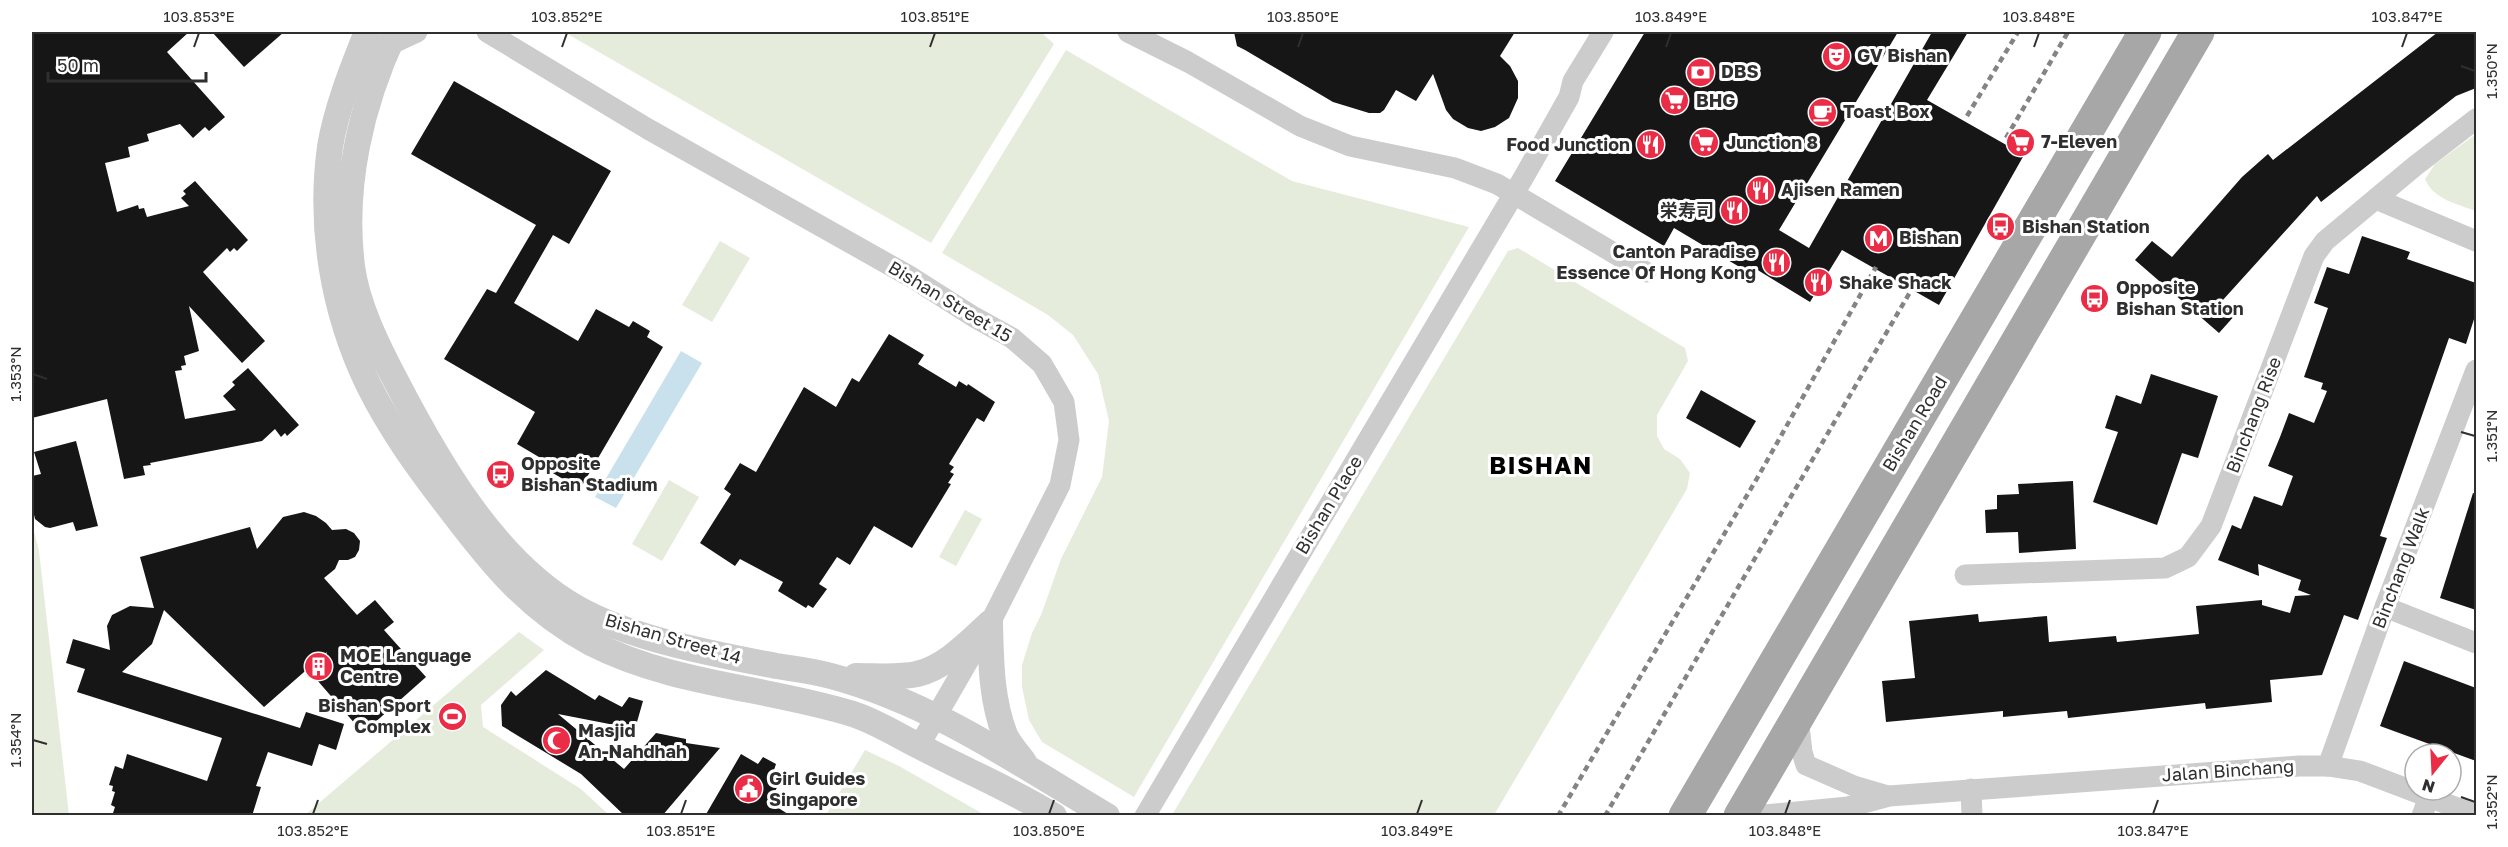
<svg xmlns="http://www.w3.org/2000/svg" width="2508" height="847" font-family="'Golos Text','Noto Sans SC',sans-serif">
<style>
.green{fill:#e6ecdc}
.water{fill:#c8e1ed}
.building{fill:#161616}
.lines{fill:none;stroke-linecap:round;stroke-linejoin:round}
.minor{stroke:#ccc;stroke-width:21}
.tertiary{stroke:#ccc;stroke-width:26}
.primary{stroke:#a7a7a7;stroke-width:33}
.rail{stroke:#848484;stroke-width:4.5;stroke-dasharray:6 4.5;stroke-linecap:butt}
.ticks{fill:none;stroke:#2f2f2f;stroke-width:2}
.labels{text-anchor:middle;stroke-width:6;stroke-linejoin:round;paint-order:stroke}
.poi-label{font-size:18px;font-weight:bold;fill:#2f2f2f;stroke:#fff;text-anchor:start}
.street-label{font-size:18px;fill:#2f2f2f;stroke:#fff}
.district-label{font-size:24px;font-weight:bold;letter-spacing:1.5px;fill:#000;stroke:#fff}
.neatline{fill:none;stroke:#2f2f2f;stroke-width:2}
.ticks-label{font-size:15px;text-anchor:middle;fill:#2f2f2f}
</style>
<rect width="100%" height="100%" fill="#fff"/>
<g class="green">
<path d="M564,32H1041L1054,44L931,243Z"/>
<path d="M1066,50L1292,181L1469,227L1134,797L1042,742L1029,720L1022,687V665L1032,633L1041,615L1061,559L1102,477L1109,421L1098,374L1073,335L1048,315L942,253Z"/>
<path d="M2476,134V211C2457,204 2433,199 2425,179L2435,164Z"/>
<path d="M720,241L750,258L712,322L682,305Z"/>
<path d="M1518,248L1685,348L1688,361L1657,415V436L1664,449L1680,459L1690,473L1687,489L1494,815H1172L1508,251Z"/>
<path d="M669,480L699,497L662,561L632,544Z"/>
<path d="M965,510L982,519L956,566L939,557Z"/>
<path d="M32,524L39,551L69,815H32Z"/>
<path d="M519,632L544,650L481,705L483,727L581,789L609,815H305Z"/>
<path d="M865,750L899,766L985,815H826Z"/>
</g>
<path class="water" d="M681,351L702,363L616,508L595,497Z"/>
<g class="building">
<path d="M32,32H189L167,52L225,117L209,131L205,127L193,138L180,124L147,134L149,141L128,147L130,157L105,163L117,212L138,205L139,209L144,208L147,217L189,206L181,198L186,194L183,191L195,181L248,240L237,251L234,248L230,252L227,248L203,272L265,341L242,363L189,306L199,351L184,356L186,365L181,366L182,370L175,371L185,419L236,410L223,396L235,385L232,382L248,368L299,425L287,436L285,433L281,437L275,429L262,441L150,463L151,465L143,466L145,475L124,479L107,399L32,418Z"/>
<path d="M212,32H284L244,67Z"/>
<path d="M1234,32H1515L1500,56L1510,66L1518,81V98L1509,118L1495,127L1481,131L1468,128L1453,119L1446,110L1433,74L1416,101L1396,90L1384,110L1380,113H1369L1333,102L1245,50L1237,46Z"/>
<path d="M1645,32H1898L1779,230L1809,248L1932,32H1968L1927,100L2024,155L1939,305L1842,250L1810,302L1756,269L1753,275L1674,228L1664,246L1555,181Z"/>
<path d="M2438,32H2476V88L2456,96L2321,202L2317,196L2222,301L2236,314L2219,333L2135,260L2152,241L2172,257L2242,177L2268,154L2273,160Z"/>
<path d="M454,81L611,171L569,244L553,235L514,303L578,341L596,309L629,327L633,321L650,331L647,337L663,347L580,489L546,469L549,463L517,444L535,412L444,359L487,289L496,293L536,225L411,154Z"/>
<path d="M2362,236L2410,252L2407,259L2476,283V313L2466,344L2449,338L2380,536L2387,538L2358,620L2344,615L2322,675L2270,680L2272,702L2206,709L2205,703L2068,718L2067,711L2003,717V711L1886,722L1882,681L1915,678L1909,621L1978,614L1979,622L2047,616L2049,642L2116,636L2117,642L2199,634L2196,606L2262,600V605L2290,613L2295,596L2311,595L2298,590L2301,580L2258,564L2259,576L2218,560L2232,525L2241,529L2254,496L2282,506L2293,476L2268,466L2280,437L2289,413L2314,423L2327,391L2321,389L2323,383L2304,377L2328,308L2314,303L2327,267L2349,274Z"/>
<path d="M889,334L924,355L918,364L956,387L959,381L967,386L968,384L995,402L984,422L977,418L949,464L954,467L950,472L954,474L948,483L951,484L912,548L874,526L850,565L837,557L819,584L827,589L813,608L808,605L806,608L778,591L783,582L740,559L735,566L700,543L731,494L724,489L740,463L756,472L804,387L836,407L852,378L859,382Z"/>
<path d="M2151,374L2218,396L2198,458L2182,453L2157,525L2093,502L2118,432L2105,428L2116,395L2141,404Z"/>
<path d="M1701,390L1756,421L1740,448L1686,418Z"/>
<path d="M76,441L98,526L76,531L73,522L50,528L45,527L35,519L32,506V476L41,474L34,452Z"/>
<path d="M2073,481L2076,549L2019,553L2018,532L1986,533L1985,510L1997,509V495L2019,494L2018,484Z"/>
<path d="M2473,493L2476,494V610L2440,598Z"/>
<path d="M304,512L316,516L326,523L332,530L346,529L354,533L360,541L359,550L355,557L348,560H339L335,569L324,578L357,615L375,600L394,622L384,630L426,677L363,733L317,680L327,652L264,707L164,610L152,644L122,672L300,728L306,712L344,724L336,750L319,744L312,766L268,752L256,786L261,787L252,816H112L115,807L111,805L115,792L112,791L113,786L109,785L115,766L123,769L127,754L207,781L222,738L77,692L85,669L66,663L73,639L110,650L107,626L112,615L130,606L154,608L140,557L250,527L257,549L283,517Z"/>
<path d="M2404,661L2476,688V761L2380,726Z"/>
<path d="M546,670L595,700L599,695L622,707L629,697L643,701L635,729L558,714L624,769L656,733L686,739V743L720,748L662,816H625L581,774L502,726L501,705L511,691L516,696Z"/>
<path d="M741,754L758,764L763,757L776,764L774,770L784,775L769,802L791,816H705Z"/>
</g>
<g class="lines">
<g class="minor">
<path d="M487,32L648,129L911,277L974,317L1012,338L1042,364L1064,402L1069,440L1060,485L990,623L919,746"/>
<path d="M1128,32L1188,62L1300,126L1350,146L1455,168L1497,184L1646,272"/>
<path d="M389,45L417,32"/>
<path d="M2376,199L2476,241"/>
<path d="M1965,575L2165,568L2188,557L2211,526L2314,256L2325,241L2415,166L2476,119"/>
<path d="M2385,607L2476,643"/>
<path d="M1798,717L1802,752L1806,765L1854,786L1888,796"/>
<path d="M2328,766L2385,607L2476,370"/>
<path d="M1971,789L1972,816"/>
<path d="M1145,816L1525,175L1569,97L1573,81L1603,32"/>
<path d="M1754,816L1848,807L1889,796L2299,766H2328L2360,771L2476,815"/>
<path d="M2422,816L2429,796"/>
</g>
<g class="tertiary">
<path d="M367,32C353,67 336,109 330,147C319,227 333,311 368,384C390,429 420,470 451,510C492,564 529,610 591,643C673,685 766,687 853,714C877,722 897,735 919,746C964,770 1011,789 1054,816"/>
<path d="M395,32C361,104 342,186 352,266C357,305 378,347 396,381C438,462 494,560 575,607C630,639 714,654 776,666C795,669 813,671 831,676C932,703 1018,763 1107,816"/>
<path d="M990,623C991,661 991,699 1005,735C1009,744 1018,754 1024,762"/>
<path d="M856,676C876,676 898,678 917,674C946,667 969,642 990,623"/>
</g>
<g class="primary">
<path d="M1685,816L2145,32"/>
<path d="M1740,816L2198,32"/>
</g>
<g class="rail">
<path d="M1967,116L2018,32"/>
<path d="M2006,138L2068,32"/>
<path d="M1558,816L1759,475L1876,267"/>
<path d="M1605,816L1913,287"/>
</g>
</g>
<path class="ticks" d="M194,47L199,33M562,47L567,33M930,47L935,33M1298,47L1303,33M1666,47L1671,33M2034,47L2039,33M2402,47L2407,33M2461,66L2475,71M33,374L47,379M2461,432L2475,436M33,740L47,744M2461,797L2475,802M313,814L318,800M681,814L686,800M1049,814L1054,800M1417,814L1422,800M1785,814L1790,800M2153,814L2158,800"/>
<defs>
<symbol id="theatre-disc" viewBox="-11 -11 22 22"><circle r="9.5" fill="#ea2c46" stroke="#fff"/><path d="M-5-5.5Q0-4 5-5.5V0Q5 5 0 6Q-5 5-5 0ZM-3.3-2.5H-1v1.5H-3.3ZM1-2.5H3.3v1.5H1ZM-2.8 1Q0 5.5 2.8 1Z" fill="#fff"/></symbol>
<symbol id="bank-disc" viewBox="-11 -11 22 22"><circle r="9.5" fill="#ea2c46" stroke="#fff"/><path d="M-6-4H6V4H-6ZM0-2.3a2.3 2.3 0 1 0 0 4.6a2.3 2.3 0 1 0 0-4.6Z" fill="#fff"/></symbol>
<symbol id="supermarket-disc" viewBox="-11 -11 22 22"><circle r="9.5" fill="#ea2c46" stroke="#fff"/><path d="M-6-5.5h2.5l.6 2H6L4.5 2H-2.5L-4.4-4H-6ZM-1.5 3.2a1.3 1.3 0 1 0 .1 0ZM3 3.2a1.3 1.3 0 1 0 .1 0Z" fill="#fff"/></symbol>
<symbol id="cafe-disc" viewBox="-11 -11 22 22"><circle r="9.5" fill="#ea2c46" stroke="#fff"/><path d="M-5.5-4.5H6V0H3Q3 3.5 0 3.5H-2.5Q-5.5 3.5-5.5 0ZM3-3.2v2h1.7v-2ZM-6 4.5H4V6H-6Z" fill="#fff"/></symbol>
<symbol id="restaurant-disc" viewBox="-11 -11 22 22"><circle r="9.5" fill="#ea2c46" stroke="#fff"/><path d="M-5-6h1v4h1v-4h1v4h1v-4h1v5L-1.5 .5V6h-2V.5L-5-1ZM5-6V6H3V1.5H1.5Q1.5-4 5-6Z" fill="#fff"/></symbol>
<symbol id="bus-disc" viewBox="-11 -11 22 22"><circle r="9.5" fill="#ea2c46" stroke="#fff"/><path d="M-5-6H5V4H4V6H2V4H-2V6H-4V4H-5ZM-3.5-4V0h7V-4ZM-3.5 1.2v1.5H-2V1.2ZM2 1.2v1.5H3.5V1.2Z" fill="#fff"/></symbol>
<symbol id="metro-disc" viewBox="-11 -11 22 22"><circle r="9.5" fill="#ea2c46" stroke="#fff"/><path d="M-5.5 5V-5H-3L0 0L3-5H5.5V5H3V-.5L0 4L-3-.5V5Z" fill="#fff"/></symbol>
<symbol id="building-disc" viewBox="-11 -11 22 22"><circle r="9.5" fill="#ea2c46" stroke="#fff"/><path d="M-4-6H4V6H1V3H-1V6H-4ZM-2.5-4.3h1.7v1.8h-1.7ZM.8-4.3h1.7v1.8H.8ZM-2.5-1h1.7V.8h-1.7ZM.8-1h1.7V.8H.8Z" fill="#fff"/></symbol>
<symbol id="stadium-disc" viewBox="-11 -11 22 22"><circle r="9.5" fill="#ea2c46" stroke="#fff"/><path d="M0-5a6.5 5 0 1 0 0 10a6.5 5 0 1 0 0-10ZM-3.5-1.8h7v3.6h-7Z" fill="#fff"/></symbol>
<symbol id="mosque-disc" viewBox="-11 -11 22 22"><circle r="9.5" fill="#ea2c46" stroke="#fff"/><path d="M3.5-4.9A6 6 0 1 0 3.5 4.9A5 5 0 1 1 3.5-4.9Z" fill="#fff"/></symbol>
<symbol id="civic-disc" viewBox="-11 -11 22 22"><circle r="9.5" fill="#ea2c46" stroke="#fff"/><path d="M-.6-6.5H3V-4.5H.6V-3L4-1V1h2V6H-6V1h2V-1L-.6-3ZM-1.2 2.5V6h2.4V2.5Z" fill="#fff"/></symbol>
</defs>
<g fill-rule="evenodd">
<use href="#theatre-disc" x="1820" y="40" width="33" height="33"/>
<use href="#bank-disc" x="1684" y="56" width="33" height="33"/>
<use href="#supermarket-disc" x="1658" y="84" width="33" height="33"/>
<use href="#cafe-disc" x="1806" y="96" width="33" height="33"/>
<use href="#supermarket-disc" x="2004" y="126" width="33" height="33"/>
<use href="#supermarket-disc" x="1688" y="126" width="33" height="33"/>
<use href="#restaurant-disc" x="1634" y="128" width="33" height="33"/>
<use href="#restaurant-disc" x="1744" y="174" width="33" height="33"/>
<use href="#restaurant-disc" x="1718" y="194" width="33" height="33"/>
<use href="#bus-disc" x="1984" y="210" width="33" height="33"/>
<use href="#metro-disc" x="1862" y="222" width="33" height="33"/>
<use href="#restaurant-disc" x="1760" y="246" width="33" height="33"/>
<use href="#restaurant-disc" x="1802" y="266" width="33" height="33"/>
<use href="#bus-disc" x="2078" y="282" width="33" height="33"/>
<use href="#bus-disc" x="484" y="458" width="33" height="33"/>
<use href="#building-disc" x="302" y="650" width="33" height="33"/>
<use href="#stadium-disc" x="436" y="700" width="33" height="33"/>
<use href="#mosque-disc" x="540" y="724" width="33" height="33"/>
<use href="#civic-disc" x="732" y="772" width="33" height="33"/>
</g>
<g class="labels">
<g class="poi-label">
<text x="1857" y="62">GV Bishan</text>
<text x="1721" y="78">DBS</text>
<text x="1696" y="107">BHG</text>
<text x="1843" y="118">Toast Box</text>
<text x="2041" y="148">7-Eleven</text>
<text x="1726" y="149">Junction 8</text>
<text x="1630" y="151" text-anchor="end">Food Junction</text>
<text x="1781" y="196">Ajisen Ramen</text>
<text x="1714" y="217" text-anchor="end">栄寿司</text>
<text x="2022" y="233">Bishan Station</text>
<text x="1899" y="244">Bishan</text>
<text x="1756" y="258" text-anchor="end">Canton Paradise<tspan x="1756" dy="21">Essence Of Hong Kong</tspan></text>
<text x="1839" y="289">Shake Shack</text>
<text x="2116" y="294">Opposite<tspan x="2116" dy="21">Bishan Station</tspan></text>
<text x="521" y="470">Opposite<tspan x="521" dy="21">Bishan Stadium</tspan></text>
<text x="340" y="662">MOE Language<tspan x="340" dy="21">Centre</tspan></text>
<text x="431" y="712" text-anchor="end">Bishan Sport<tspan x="431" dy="21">Complex</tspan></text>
<text x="578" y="737">Masjid<tspan x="578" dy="21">An-Nahdhah</tspan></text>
<text x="769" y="785">Girl Guides<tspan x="769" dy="21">Singapore</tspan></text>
</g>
<g class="street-label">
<text transform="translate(950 302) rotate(31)" y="6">Bishan Street 15</text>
<text transform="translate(2254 415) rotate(-69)" y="6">Binchang Rise</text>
<text transform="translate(1915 424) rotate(-59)" y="6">Bishan Road</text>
<text transform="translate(1329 505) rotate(-59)" y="6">Bishan Place</text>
<text transform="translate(2401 568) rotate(-69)" y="6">Binchang Walk</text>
<text transform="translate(673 639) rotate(16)" y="6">Bishan Street 14</text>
<text transform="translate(2228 771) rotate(-4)" y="6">Jalan Binchang</text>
</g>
<g class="district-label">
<text x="1541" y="474">BISHAN</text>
</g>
</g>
<rect width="2508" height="847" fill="none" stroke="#ffffff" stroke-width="66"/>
<g transform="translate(2433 772) rotate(198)"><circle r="28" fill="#ffffff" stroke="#acacac" stroke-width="1.5"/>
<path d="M0-4.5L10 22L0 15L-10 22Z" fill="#ea2c46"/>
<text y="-9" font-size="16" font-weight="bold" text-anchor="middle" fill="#2f2f2f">N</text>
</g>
<path d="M48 72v9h158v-9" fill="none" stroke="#2f2f2f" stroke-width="3"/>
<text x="57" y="72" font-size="18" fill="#2f2f2f" stroke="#ffffff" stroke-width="4.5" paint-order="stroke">50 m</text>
<rect x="33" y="33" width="2442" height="781" class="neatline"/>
<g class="ticks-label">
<text x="199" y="22">103.853°E</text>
<text x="567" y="22">103.852°E</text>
<text x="935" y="22">103.851°E</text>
<text x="1303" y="22">103.850°E</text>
<text x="1671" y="22">103.849°E</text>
<text x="2039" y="22">103.848°E</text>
<text x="2407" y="22">103.847°E</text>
<text transform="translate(2492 71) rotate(-90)" y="5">1.350°N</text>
<text transform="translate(16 374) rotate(-90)" y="5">1.353°N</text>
<text transform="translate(2492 436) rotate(-90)" y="5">1.351°N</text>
<text transform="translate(16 740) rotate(-90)" y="5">1.354°N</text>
<text transform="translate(2492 802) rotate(-90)" y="5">1.352°N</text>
<text x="313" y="836">103.852°E</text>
<text x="681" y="836">103.851°E</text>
<text x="1049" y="836">103.850°E</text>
<text x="1417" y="836">103.849°E</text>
<text x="1785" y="836">103.848°E</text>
<text x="2153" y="836">103.847°E</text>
</g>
</svg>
